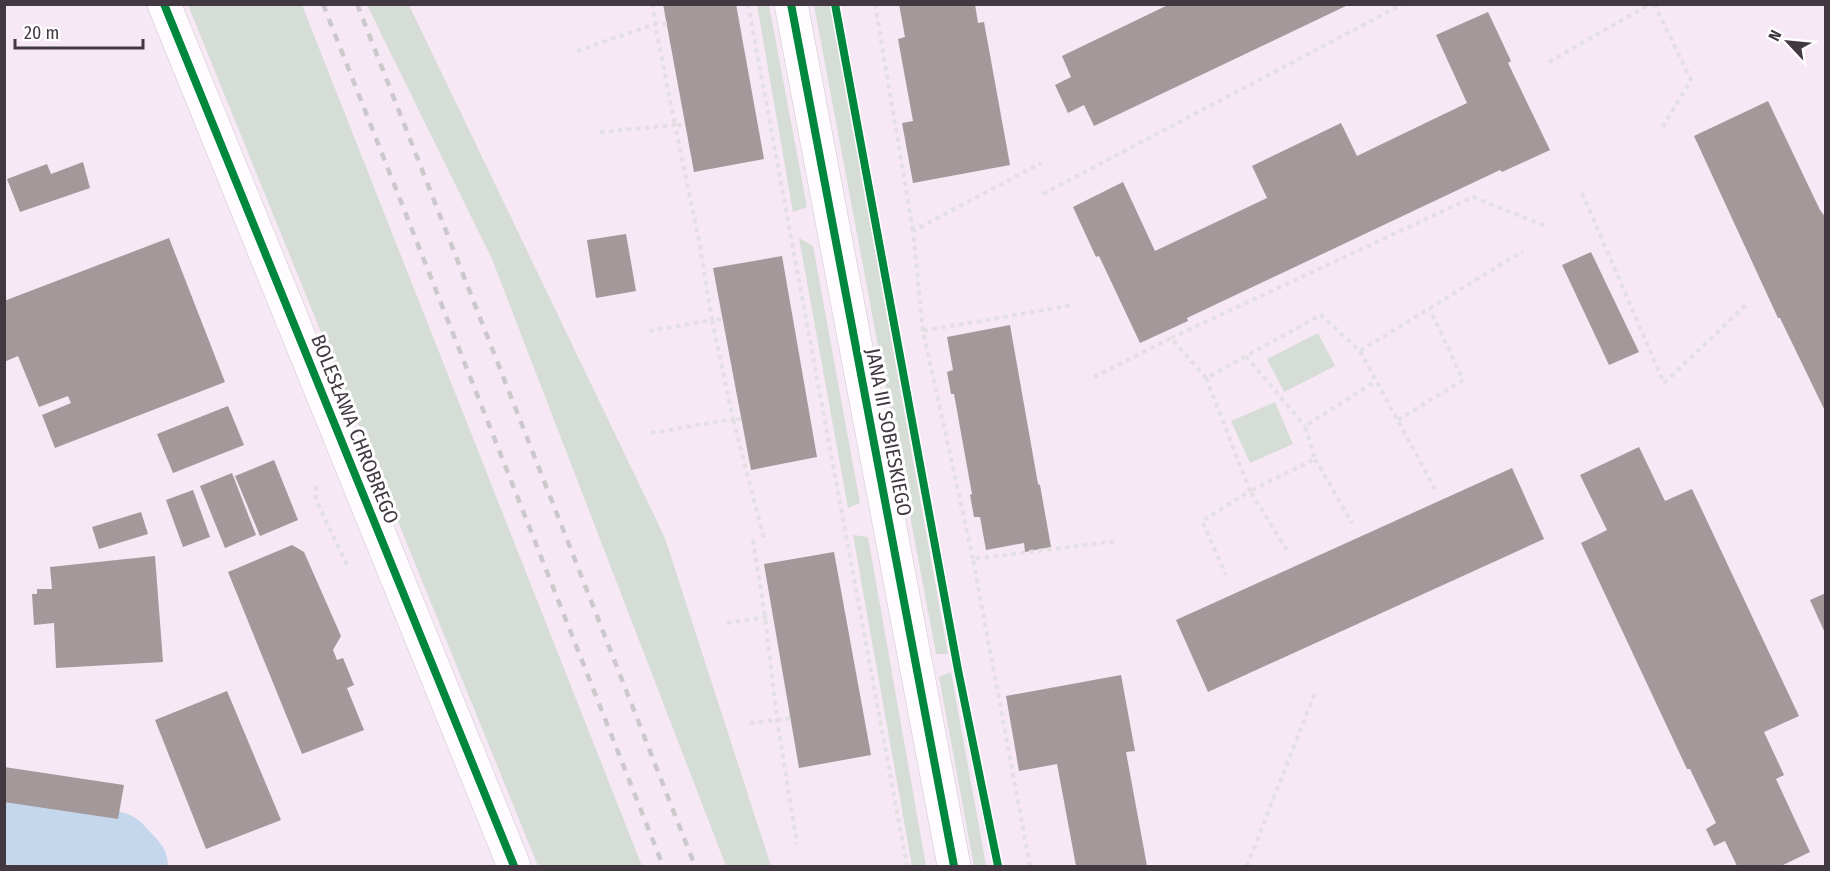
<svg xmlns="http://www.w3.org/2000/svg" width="1830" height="871" font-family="'Fira Sans Condensed',sans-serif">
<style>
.green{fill:#d6ddd6}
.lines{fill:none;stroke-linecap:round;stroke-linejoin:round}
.river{stroke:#c4d7ed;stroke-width:76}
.building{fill:#a3989a}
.secondary-casing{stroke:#d1c6d0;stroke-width:34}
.path{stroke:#e3e0e3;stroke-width:4;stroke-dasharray:4.5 4.5;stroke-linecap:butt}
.secondary{stroke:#fefcfe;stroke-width:33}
.rail{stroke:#ccc9cc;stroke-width:4.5;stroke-dasharray:8 8;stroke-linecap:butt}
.cycleway-casing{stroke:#fff;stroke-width:11}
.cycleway{stroke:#00873e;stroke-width:8}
.labels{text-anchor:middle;stroke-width:6;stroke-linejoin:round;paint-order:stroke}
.street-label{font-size:20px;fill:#423842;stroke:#fff}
</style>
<rect width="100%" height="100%" fill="#f6e8f5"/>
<g class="green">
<path d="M188,5H302L642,866H538Z"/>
<path d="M367,5H409L665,538L771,866H726L492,259Z"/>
<path d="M757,5H769L807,207L793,212Z"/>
<path d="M814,5H831L948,654H936Z"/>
<path d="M799,238L813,246L860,503L848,508Z"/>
<path d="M1318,333L1335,366L1284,392L1267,359Z"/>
<path d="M1275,402L1293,444L1250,463L1231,421Z"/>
<path d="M853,535L868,537L926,866H912Z"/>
<path d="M951,672L986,866H974L939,677Z"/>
<path d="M4,802L118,819L155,866H5Z"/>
</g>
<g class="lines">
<path class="river" d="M4,825L77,839L115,850L130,866"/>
</g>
<g class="building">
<path d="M663,4H736L764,159L694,172Z"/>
<path d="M899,4H975L978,23L984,22L1010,165L913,183L902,123L913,121L898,39L905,37Z"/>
<path d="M1170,4H1350L1094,126L1084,105L1068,113L1055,85L1071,77L1062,56Z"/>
<path d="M1488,12L1511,61L1508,63L1550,150L1502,172L1500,170L1187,318L1188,321L1140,343L1099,256L1096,257L1073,207L1123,182L1155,251L1267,198L1252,166L1341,123L1357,156L1467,103L1436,35Z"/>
<path d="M1768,101L1820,210L1826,218V413L1780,318H1778L1694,136Z"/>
<path d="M83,162L90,188L20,212L7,179L47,164L51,174Z"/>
<path d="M626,234L636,291L596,298L587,240Z"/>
<path d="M169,238L225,382L55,448L42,415L71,403L68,396L39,407L18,356L4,362V301Z"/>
<path d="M1591,252L1639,352L1609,365L1562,265Z"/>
<path d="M782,256L817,457L751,470L713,268Z"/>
<path d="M1010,325L1038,484L1040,485L1051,547L1025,552L1024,543L986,550L980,517H974L970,495L972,494L954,394H951L947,372L953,370L947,337Z"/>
<path d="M228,406L244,445L173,473L157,434Z"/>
<path d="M1639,447L1665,501L1692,489L1799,716L1764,732L1784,775L1776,779L1810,852L1781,866H1737L1725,841L1714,846L1706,829L1716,823L1690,769H1687L1581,543L1607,530L1580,475Z"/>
<path d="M274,460L298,520L260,536L235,476Z"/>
<path d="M1512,468L1544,539L1208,692L1176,620Z"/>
<path d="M232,473L256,535L225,548L200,486Z"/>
<path d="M193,490L210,537L183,547L166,500Z"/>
<path d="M141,512L148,534L99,549L92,527Z"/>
<path d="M292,545L304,552L341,636L333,650L337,660L343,658L354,685L347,688L364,730L302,754L228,572Z"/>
<path d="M834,552L871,755L799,768L764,564Z"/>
<path d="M155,556L163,662L56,668L54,623L34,625L32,594H37V589H52L50,567Z"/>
<path d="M1826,593V635L1810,600Z"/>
<path d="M1121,675L1135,751L1126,752L1147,866H1076L1057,764L1019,771L1006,696Z"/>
<path d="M227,691L281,820L206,849L155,720Z"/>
<path d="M4,767L124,785L118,819L4,802Z"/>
</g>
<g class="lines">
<defs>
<g id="secondary">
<path d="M164,4L514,866"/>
<path d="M791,4L954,866"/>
</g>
</defs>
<use href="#secondary" class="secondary-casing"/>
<g class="path">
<path d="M748,4L907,866"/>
<path d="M875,4L913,231"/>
<path d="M1654,4L1691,80L1662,128"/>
<path d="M667,24H655L675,125H685"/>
<path d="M577,51L655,24L653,4"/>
<path d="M1549,62L1650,4"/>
<path d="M600,132L675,125L699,241L712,320L649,331"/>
<path d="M1582,193L1664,383L1748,303"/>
<path d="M1043,194L1403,4"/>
<path d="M923,331L913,231L1041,163"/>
<path d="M1171,338L1473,197L1548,227"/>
<path d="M1360,351L1435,489"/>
<path d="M1246,356L1305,426"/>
<path d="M1094,377L1171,338L1206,378L1321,315L1360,351L1523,251"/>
<path d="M1206,378L1250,491L1202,521L1226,575"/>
<path d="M741,419H733L764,539"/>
<path d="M1398,420L1463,380L1430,309"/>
<path d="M651,433L733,419L712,320L723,319"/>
<path d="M1315,459L1352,523"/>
<path d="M316,486V500L347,565"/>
<path d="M753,540L765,617L777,720L797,844"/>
<path d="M1287,550L1250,491L1315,459L1305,426L1376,381"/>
<path d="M973,559L923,331L1073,305"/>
<path d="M727,623L772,616"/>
<path d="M750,723L791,718"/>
<path d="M1030,866L973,559L1118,541"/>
<path d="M1247,866L1316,690"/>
</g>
<use href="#secondary" class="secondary"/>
<g class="rail">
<path d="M323,4L663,866"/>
<path d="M357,4L695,866"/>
</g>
<defs>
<g id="cycleway">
<path d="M164,4L514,866"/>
<path d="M791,4L954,866"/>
<path d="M835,4L958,670L998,866"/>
</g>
</defs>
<use href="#cycleway" class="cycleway-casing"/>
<use href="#cycleway" class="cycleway"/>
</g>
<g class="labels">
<g class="street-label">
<text transform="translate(355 429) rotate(68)" y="7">BOLESŁAWA CHROBREGO</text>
<text transform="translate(889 432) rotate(79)" y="7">JANA III SOBIESKIEGO</text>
</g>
</g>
<rect width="1830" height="871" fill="none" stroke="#423842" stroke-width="12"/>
<g transform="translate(1788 42) rotate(296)" stroke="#ffffff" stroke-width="4.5" paint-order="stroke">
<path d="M0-4.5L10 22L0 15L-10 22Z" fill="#423842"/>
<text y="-9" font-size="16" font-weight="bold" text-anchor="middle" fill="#423842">N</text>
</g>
<path d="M15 39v9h128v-9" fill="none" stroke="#423842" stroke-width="3"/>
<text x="24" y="39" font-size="18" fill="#423842" stroke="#ffffff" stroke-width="4.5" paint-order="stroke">20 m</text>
</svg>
